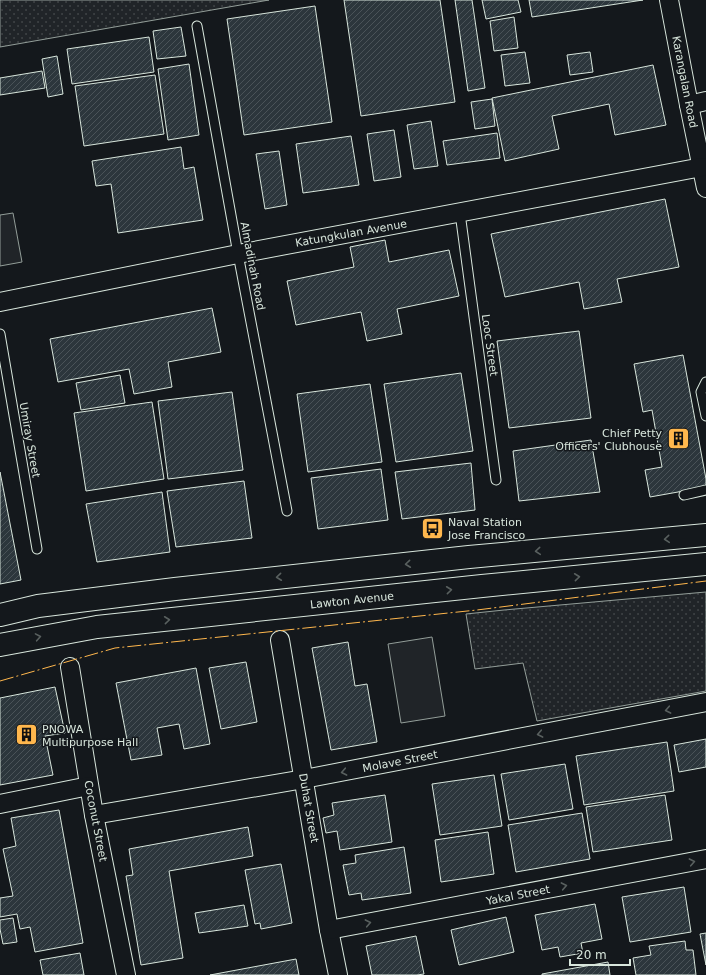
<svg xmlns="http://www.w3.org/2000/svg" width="706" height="975" font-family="'DejaVu Sans',sans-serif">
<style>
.grass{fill:url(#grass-dots);stroke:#939e99}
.green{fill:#202428;stroke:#939e99}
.building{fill:url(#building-hatch);stroke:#d8e6dc}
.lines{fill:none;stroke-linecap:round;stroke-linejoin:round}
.service-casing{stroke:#d8e6dc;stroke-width:11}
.minor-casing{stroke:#d8e6dc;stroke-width:20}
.secondary-casing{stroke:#d8e6dc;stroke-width:24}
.service{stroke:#14181c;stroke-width:9}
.minor{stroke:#14181c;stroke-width:18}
.secondary{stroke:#14181c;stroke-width:22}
.power{stroke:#ffb74d;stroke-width:1;stroke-dasharray:14 3 2 3;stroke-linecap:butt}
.oneway{stroke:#59605f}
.labels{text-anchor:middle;stroke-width:3;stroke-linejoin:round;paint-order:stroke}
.street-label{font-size:11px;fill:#d8e6dc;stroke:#14181c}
.poi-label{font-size:11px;fill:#d8e6dc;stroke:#14181c;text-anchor:start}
</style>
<defs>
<pattern id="grass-dots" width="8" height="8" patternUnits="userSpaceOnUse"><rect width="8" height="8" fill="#202428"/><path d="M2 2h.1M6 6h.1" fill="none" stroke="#404447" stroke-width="1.8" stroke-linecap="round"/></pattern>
<pattern id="building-hatch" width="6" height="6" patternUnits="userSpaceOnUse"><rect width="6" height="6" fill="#2c363c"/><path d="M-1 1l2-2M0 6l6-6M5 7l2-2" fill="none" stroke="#4a5358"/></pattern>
</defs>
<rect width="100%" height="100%" fill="#14181c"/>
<g class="grass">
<path d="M0,0H269L0,47Z"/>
<path d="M706,592V691L537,721L523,663L475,669L466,614L504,610Z"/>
</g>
<g class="green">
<path d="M13,213L22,262L0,266V215Z"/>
<path d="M432,637L445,716L401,723L388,644Z"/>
</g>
<g class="building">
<path d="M344,0H440L455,102L361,116Z"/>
<path d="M455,0H472L485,88L468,91Z"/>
<path d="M482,0H518L521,12L486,19Z"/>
<path d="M529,0H643L532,17Z"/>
<path d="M315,6L332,122L244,135L227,19Z"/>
<path d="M514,17L518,48L494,51L490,21Z"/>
<path d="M181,27L186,56L157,59L153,31Z"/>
<path d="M149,37L154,72L72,84L67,49Z"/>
<path d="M525,52L530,83L505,86L501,55Z"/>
<path d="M590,52L593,72L570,75L567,55Z"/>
<path d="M57,56L63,94L48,97L42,59Z"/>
<path d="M189,64L199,135L168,140L158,69Z"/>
<path d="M653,65L666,125L615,135L609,104L552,116L559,149L505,161L492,98Z"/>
<path d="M42,71L45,88L0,95V78Z"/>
<path d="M155,75L164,134L84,146L75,86Z"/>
<path d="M492,99L495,126L475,129L471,102Z"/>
<path d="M431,121L438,166L414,169L407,125Z"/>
<path d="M394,130L401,177L374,181L367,134Z"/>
<path d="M497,133L500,158L447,165L443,141Z"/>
<path d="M351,136L359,185L303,193L296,144Z"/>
<path d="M181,147L184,169L194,167L203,220L118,233L111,184L96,186L92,161Z"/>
<path d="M279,151L287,205L265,209L256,154Z"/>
<path d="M665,199L679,267L617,279L622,302L584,309L579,282L505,297L491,234Z"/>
<path d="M385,240L389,262L449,250L459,296L397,309L402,334L367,341L361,312L296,325L287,281L354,267L350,247Z"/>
<path d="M212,308L221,352L168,362L172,387L134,394L129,369L58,382L50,339Z"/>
<path d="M579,331L591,418L509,428L497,341Z"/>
<path d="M683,355L706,479V487L650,497L645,470L662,467L652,410L643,412L634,364Z"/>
<path d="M461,373L473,451L396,462L384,384Z"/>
<path d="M120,375L125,403L81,410L76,383Z"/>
<path d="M370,384L382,462L308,472L297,394Z"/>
<path d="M232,392L243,470L168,479L158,401Z"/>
<path d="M152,402L164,479L86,491L74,413Z"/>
<path d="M591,440L600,492L519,501L513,451Z"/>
<path d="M471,463L475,510L402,519L395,472Z"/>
<path d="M381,469L388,520L318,529L311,478Z"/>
<path d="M0,472L21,580L0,584Z"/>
<path d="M244,481L252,538L176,547L167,491Z"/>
<path d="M162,492L170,552L97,562L86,504Z"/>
<path d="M348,642L355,686L367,684L377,742L331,750L312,648Z"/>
<path d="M246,662L257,722L221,729L209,668Z"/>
<path d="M196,668L210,744L184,749L179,724L157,728L162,755L131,760L116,683Z"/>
<path d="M55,687L65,733L45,736L53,775L0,785V698Z"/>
<path d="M706,739V767L679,772L674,745Z"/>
<path d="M667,742L674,791L584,805L576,756Z"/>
<path d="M565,764L573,809L509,820L501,774Z"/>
<path d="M494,775L502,826L440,835L432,784Z"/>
<path d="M385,795L392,842L340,850L337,831L326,833L323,818L334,815L332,803Z"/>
<path d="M665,795L672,840L593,852L586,807Z"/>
<path d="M59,810L83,943L35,952L30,927L20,929L17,914L0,917V898L13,896L3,849L16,846L11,818Z"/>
<path d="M582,813L590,859L516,872L508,825Z"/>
<path d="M248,827L253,856L169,871L183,958L141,965L126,876L133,875L129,849Z"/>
<path d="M488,832L494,874L441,882L435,840Z"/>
<path d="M404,847L411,893L362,900L361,893L349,895L343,865L356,863L355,855Z"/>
<path d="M281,864L292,923L261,929L260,923L255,924L245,870Z"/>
<path d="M684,887L691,932L630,942L622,897Z"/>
<path d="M595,904L602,939L581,943L583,953L560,957L558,947L542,950L535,915Z"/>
<path d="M244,905L248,926L199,933L195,913Z"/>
<path d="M506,917L514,952L459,965L451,930Z"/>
<path d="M13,918L17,942L3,944L0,929V920Z"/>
<path d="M706,933V965L700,934Z"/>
<path d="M416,936L424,974L417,975H372L366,946Z"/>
<path d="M685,941L686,950H693L696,975H636L633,958L651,955L649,946Z"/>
<path d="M80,953L84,975H43L40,960Z"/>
<path d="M296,959L299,975H210Z"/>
<path d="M608,962L610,975H542V974Z"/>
</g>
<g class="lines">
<defs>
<g id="service">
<path d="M197,26L238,254L287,511"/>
<path d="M460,213L496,480"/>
<path d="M0,334L37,549"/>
<path d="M706,382L701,392L706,416"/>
<path d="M684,495L706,490"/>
</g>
<g id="minor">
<path d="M669,0L689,105L706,188"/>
<path d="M689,105L706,101"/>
<path d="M0,302L238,254L702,167"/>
<path d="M280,640L329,930L338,975"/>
<path d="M70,667L94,815L126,975"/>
<path d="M0,804L89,786"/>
<path d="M94,815L304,779L706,702"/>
<path d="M329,930L706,859"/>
</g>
<g id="secondary">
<path d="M0,615L38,606L175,589L469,557L706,535"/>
<path d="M0,645L97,627L482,586L706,564"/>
</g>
</defs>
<use href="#service" class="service-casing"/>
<use href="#minor" class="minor-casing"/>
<use href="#secondary" class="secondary-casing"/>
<use href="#service" class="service"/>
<use href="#minor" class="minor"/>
<use href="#secondary" class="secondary"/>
<path class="power" d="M0,681L115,648L477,610L706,581"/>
</g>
<defs><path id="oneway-chevron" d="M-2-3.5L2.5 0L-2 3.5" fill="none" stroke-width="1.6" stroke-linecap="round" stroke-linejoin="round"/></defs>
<g class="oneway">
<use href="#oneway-chevron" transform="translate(667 539) rotate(175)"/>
<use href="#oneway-chevron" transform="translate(538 551) rotate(175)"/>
<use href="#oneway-chevron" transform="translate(408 564) rotate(174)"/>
<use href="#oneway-chevron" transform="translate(279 577) rotate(174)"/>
<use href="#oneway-chevron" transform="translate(577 577) rotate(-6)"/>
<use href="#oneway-chevron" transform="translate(449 590) rotate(-6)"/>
<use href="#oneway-chevron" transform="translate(167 620) rotate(-6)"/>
<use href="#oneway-chevron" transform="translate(38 637) rotate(-10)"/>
<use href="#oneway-chevron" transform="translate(668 710) rotate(169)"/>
<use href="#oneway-chevron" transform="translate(540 734) rotate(169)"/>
<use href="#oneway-chevron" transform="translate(344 772) rotate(169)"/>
<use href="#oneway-chevron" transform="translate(692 862) rotate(-11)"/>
<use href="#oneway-chevron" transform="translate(564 886) rotate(-11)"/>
<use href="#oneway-chevron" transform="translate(368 923) rotate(-11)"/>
</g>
<defs>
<symbol id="building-square" viewBox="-11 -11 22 22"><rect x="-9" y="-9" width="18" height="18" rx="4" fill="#ffb74d" stroke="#14181c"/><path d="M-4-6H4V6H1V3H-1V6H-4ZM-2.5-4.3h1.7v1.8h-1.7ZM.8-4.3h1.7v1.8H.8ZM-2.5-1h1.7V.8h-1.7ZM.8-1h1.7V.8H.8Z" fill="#111"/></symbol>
<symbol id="bus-square" viewBox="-11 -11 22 22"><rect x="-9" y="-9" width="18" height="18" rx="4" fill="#ffb74d" stroke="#14181c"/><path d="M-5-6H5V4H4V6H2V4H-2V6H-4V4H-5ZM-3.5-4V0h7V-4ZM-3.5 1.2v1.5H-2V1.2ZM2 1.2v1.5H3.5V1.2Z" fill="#111"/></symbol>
</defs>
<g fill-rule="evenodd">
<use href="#building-square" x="666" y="426" width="25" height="25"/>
<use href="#bus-square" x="420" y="516" width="25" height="25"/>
<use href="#building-square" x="14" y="722" width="25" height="25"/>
</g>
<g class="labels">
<g class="street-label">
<text transform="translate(685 82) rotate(79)" y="4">Karangalan Road</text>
<text transform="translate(351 233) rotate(-10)" y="4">Katungkulan Avenue</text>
<text transform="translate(253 266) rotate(79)" y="4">Almadinah Road</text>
<text transform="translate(490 345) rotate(82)" y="4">Looc Street</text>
<text transform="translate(30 440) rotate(80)" y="4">Umiray Street</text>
<text transform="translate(352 600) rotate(-6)" y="4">Lawton Avenue</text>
<text transform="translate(400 761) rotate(-11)" y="4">Molave Street</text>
<text transform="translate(309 808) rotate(80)" y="4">Duhat Street</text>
<text transform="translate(96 821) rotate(79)" y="4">Coconut Street</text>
<text transform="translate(518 895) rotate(-11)" y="4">Yakal Street</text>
</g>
<g class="poi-label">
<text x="662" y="437" text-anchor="end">Chief Petty<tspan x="662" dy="13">Officers' Clubhouse</tspan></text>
<text x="448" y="526">Naval Station<tspan x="448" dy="13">Jose Francisco</tspan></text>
<text x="42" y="733">PNOWA<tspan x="42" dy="13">Multipurpose Hall</tspan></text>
</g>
</g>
<path d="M570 959v6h60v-6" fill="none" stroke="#d8e6dc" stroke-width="2"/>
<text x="576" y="959" font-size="12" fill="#d8e6dc" stroke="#14181c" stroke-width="3" paint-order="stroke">20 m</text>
</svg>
